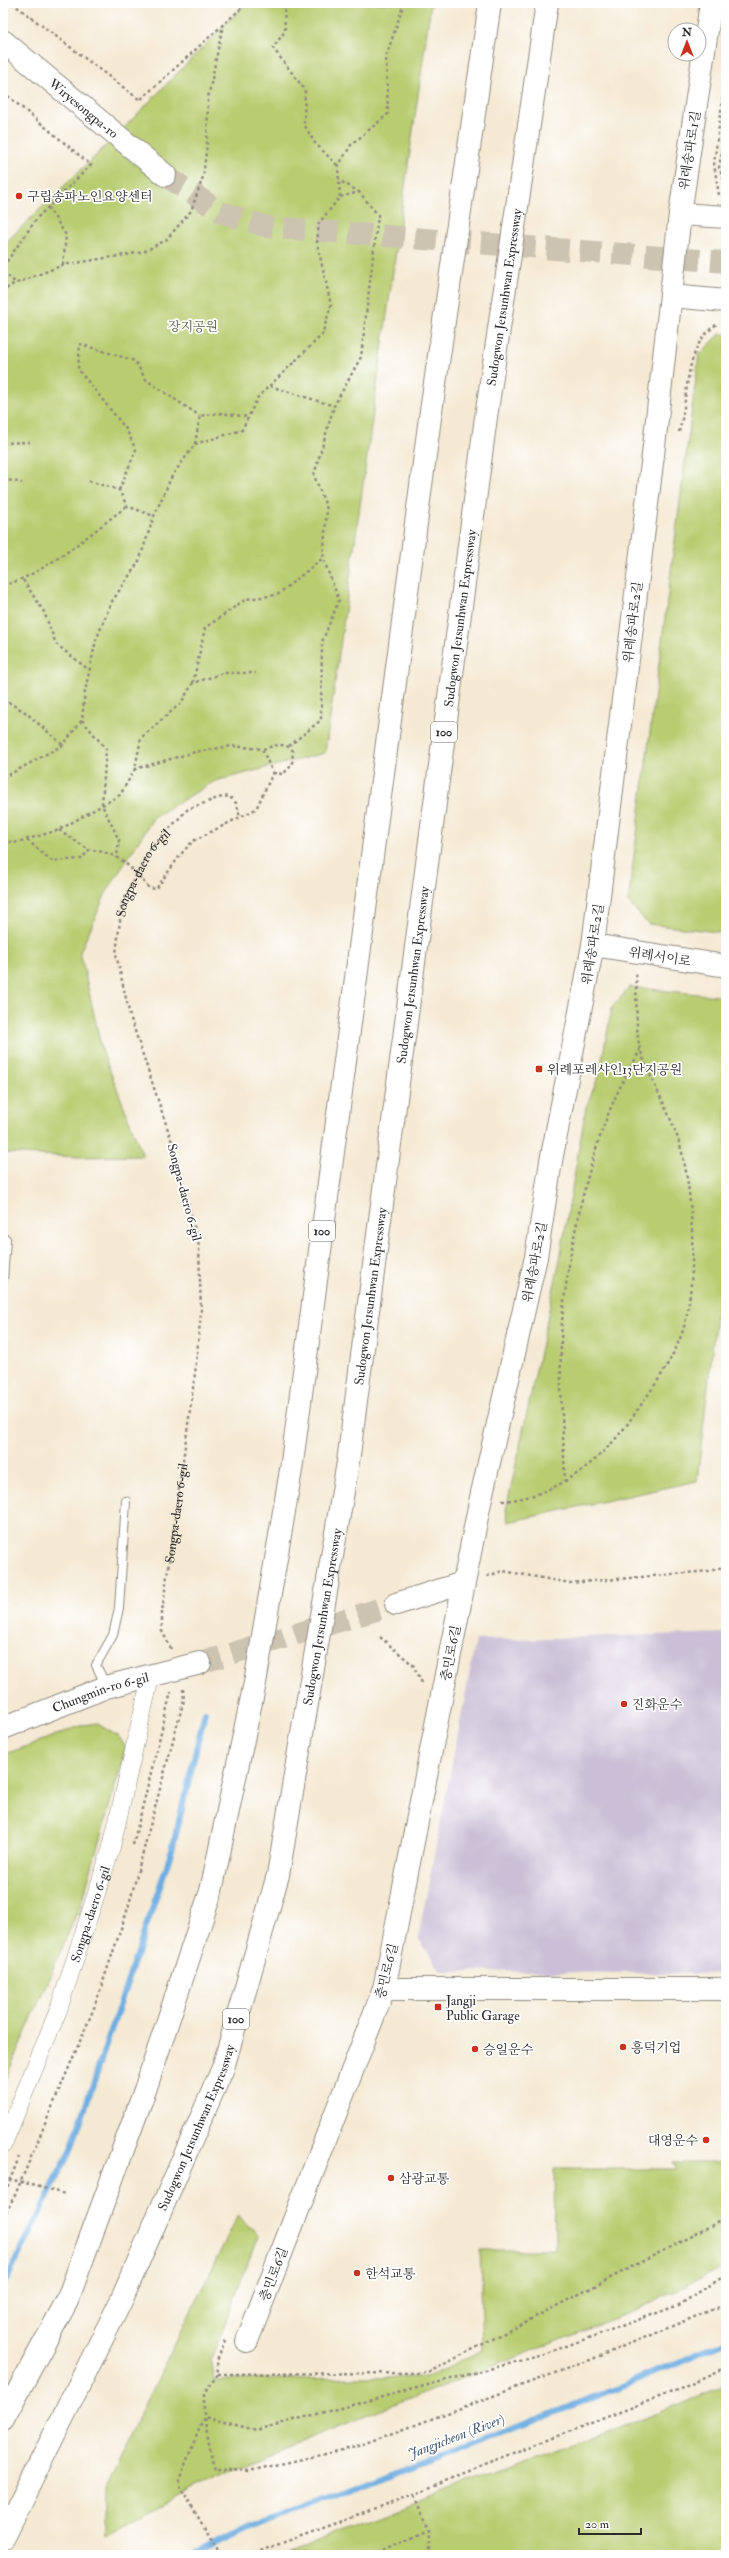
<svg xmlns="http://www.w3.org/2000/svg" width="729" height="2558" font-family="'IM FELL Double Pica','Noto Serif KR',serif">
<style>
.industrial{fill:#cabfd6}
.green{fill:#b8cc6f;stroke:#727c4d}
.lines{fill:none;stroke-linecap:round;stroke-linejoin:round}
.stream{stroke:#6eade1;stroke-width:6}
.secondary-tunnel{stroke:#ccc3b1;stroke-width:22;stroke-dasharray:22 11;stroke-linecap:butt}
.lane-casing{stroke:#908a7f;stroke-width:10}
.street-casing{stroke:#908a7f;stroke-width:18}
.secondary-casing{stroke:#908a7f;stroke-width:24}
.highway-casing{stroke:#908a7f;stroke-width:24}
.path{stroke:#908a7f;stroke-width:2.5;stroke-dasharray:3 3;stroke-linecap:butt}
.lane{stroke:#fff;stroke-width:8}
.street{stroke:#fff;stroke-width:17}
.secondary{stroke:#fff;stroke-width:22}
.highway{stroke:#fff;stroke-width:22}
.poi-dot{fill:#c8321e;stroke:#fff;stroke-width:1.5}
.labels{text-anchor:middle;stroke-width:3.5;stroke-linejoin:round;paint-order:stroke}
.shield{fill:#fff;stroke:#6b6b6b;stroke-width:1}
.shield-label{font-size:12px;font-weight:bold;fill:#2b2b2b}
.street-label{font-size:13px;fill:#2b2b2b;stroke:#fff}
.poi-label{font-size:13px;fill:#2b2b2b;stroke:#fff;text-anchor:start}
.park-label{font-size:13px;fill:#555b3f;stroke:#fff}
.water-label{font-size:14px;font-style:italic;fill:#465f74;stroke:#fff}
</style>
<rect width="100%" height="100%" fill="#fff"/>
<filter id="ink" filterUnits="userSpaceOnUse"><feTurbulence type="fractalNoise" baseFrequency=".025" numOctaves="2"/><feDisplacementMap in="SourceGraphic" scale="8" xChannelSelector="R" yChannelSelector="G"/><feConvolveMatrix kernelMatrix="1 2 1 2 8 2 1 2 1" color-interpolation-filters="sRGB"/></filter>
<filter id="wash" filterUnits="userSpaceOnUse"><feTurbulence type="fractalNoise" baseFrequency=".012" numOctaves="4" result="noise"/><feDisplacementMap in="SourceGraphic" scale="16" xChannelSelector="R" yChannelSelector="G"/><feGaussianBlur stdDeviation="0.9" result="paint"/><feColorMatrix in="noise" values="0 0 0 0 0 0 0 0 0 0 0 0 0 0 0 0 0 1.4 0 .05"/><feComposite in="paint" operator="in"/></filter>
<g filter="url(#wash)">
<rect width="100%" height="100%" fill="#f4e9d3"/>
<path class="industrial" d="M726,1633V1974L441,1971L418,1938L476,1640Z"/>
<g class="green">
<path d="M246,3H431L325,753L215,781L154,817L106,893L80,952L102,1050L143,1156L78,1157L3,1153V245L118,134Z"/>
<path d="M720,334H726V933L648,924L628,902L699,355Z"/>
<path d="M630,987L726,997V1231L697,1481L508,1522L506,1510L560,1259L586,1107L599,1075L612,1007Z"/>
<path d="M96,1723L119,1737L126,1748L82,1901L3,2085V1755L83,1725Z"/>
<path d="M672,2162H726V2266L637,2310L223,2472L105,2536V2487L238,2215L258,2236L211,2360L215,2380L426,2377L483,2350L480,2250H555L554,2169H676Z"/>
<path d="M726,2386V2555H288C431,2491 582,2446 726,2386Z"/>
</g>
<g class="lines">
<g class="stream">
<path d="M3,2287L71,2149L172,1850L205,1712"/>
<path d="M196,2555C263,2519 337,2494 408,2468C515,2428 623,2388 726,2341"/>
</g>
</g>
</g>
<g filter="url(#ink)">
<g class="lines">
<g class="secondary-tunnel">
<path d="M165,175L220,212L268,227L726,262"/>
<path d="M200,1663L396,1604"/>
</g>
<defs>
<g id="lane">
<path d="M3,1238L6,1239L3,1280"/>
<path d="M106,1686L96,1665L113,1635L119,1608L126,1501"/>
</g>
<g id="street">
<path id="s2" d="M3,2145L58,2011L111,1849L151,1675"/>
</g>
<g id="secondary">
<path id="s3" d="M3,41L165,175"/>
<path d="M680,214L726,217"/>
<path d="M671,296L726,301"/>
<path d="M593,945L726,966"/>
<path d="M396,1604L463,1583"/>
<path id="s4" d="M3,1728L106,1687L200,1663"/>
<path d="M384,1989H726"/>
<path d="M247,2341L384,1989L480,1502L536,1257L551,1161L593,945L653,455L680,214L711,3"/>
</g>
<g id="highway">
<path d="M3,2419L67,2301L145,2090L211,1891L255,1683L291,1470L429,425L490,3"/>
<path id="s5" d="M3,2537L121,2301L223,2068L278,1875L348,1462L486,417L547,3"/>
</g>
</defs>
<use href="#lane" class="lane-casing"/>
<use href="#street" class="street-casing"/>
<use href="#secondary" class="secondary-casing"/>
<use href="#highway" class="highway-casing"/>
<g class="path">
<path d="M12,3L140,100L247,3"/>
<path d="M284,3L285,31L273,48L305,90L304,124L314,142L338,166"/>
<path d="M3,92L91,165L37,218L3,267"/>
<path d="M726,124L719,168L726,184"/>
<path d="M719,195L714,164L726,73"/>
<path d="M340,197L338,166L351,145L388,114L386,57L404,3"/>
<path d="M48,207L66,235L63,265"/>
<path d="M3,272L16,283"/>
<path d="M3,294L9,286L63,265L143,252L166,240L191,211L203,177L207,144L208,98L223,25"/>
<path d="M270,386L334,406L361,357L378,215L359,192"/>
<path d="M679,432C690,395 682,345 719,323"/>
<path d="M3,443L31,442"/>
<path d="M195,444L200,416L219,413L249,417"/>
<path d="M3,479L22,483"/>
<path d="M89,481L119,490L127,506L154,516"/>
<path d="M119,490L136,450L126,429L78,369L80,344L135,361L146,380L200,416"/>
<path d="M23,580L44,612L56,644L89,670"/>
<path d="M3,586C50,571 88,535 127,506"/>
<path d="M193,683L205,628L246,599L277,595L323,558L327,509L314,475L334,406"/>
<path d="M3,699L25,712L63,745"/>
<path d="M82,720L106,749L102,805L119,840L117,856"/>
<path d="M289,746L321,720L322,642L339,600L323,558"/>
<path d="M263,749C274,746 285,741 293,751L292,765L283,774L273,773"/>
<path d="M3,778L63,745L82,720L85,691L96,640L111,603L139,561L154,516L172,476L195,444L242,430L258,397L322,335L331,305L317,243L319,223L340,197L359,192L339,180"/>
<path d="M59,830L89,850"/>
<path d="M3,840L14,843L59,830L120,795L135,769L141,738L181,703L193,683L224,673H256"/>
<path d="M27,840L52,861L81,859L89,850C119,852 130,866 149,888L156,889L181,854L193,841L256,809L273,773L262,749L232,746L195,752L135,769"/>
<path d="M565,1482C563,1422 557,1360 564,1301C571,1239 590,1152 616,1096C623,1080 632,1066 640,1050"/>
<path d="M502,1501C555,1497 598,1464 629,1422C649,1393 672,1364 683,1330C698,1282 694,1183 677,1136C667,1107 651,1081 641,1052C635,1037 637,992 636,973"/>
<path d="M487,1576L503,1571L570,1583L710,1571L726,1566"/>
<path d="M380,1637L413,1665L422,1683"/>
<path id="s1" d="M171,1649L162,1631V1612L195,1374L201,1312L199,1246L175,1151L130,1016L116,954L122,903L149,850L188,809L218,798L229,796L237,804L240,818"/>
<path d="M133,1845L171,1692"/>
<path d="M3,2177L65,2194"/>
<path d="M3,2198L19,2157"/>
<path d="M3,2218L15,2195L94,2008L128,1908L179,1718L184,1700L183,1689"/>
<path d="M225,2340L217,2361L218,2374L204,2394V2417L214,2469L249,2471L356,2447L590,2360L726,2304"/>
<path d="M218,2374L417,2373L431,2371L726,2218"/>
<path d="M414,2495L428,2529V2555"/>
<path d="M221,2555L181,2489L179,2480L204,2417L256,2430L539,2356L679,2305L726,2275"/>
<path d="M249,2555L414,2495L458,2474L680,2389L726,2368"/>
<path d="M373,2555L428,2529"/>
</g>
<use href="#lane" class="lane"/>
<use href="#street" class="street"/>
<use href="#secondary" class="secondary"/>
<use href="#highway" class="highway"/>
</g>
</g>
<g class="poi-dot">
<circle cx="19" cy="196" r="4"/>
<rect x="535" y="1065" width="8" height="8" rx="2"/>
<circle cx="624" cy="1704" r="4"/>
<rect x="434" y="2003" width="8" height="8" rx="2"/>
<circle cx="623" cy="2047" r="4"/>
<circle cx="475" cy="2049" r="4"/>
<circle cx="706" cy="2140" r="4"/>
<circle cx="391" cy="2178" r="4"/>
<circle cx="357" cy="2273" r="4"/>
</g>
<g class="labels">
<g class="shield">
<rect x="431" y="722" width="26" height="20" rx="3"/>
<rect x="309" y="1221" width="26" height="20" rx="3"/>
<rect x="223" y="2009" width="26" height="20" rx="3"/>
</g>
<g class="shield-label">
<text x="444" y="736">100</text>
<text x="322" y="1235">100</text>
<text x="236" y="2023">100</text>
</g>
<g class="street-label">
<text dy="5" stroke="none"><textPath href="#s3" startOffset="105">Wiryesongpa-ro</textPath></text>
<text transform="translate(689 150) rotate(-81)" y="5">위례송파로1길</text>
<text dy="5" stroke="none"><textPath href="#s5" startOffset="2313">Sudogwon Je1sunhwan Expressway</textPath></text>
<text dy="5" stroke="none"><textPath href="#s5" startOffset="1989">Sudogwon Je1sunhwan Expressway</textPath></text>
<text transform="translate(632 622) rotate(-83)" y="5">위례송파로2길</text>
<text dy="5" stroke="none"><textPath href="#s1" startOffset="799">Songpa-daero 6-gil</textPath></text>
<text transform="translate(592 944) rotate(-81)" y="5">위례송파로2길</text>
<text transform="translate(660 956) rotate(9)" y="5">위례서이로</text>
<text dy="5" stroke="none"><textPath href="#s5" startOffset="1629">Sudogwon Je1sunhwan Expressway</textPath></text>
<text transform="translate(185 1192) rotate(75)" y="5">Songpa-daero 6-gil</text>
<text transform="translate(534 1262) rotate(-79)" y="5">위례송파로2길</text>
<text dy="5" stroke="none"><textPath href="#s5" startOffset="1305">Sudogwon Je1sunhwan Expressway</textPath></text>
<text dy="5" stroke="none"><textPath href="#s1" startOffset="139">Songpa-daero 6-gil</textPath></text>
<text dy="5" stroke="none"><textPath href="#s5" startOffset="981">Sudogwon Je1sunhwan Expressway</textPath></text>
<text transform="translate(450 1653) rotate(-79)" y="5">충민로6길</text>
<text dy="5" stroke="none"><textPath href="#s4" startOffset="104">Chungmin-ro 6-gil</textPath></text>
<text dy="5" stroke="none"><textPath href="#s2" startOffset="247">Songpa-daero 6-gil</textPath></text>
<text transform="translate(386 1971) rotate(-76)" y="5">충민로6길</text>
<text dy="5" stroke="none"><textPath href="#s5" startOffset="453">Sudogwon Je1sunhwan Expressway</textPath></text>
<text transform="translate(273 2274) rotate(-69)" y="5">충민로6길</text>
</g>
<g class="poi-label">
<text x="27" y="201">구립송파노인요양센터</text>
<text x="547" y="1074">위례포레샤인13단지공원</text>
<text x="632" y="1709">진화운수</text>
<text x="446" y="2005">Jangji<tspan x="446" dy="15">Public Garage</tspan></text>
<text x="631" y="2052">흥덕기업</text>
<text x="483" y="2054">승일운수</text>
<text x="698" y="2145" text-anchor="end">대영운수</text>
<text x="399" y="2183">삼광교통</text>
<text x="365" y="2278">한석교통</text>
</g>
<g class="park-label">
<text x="193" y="331">장지공원</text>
</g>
<g class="water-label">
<text transform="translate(456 2436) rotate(-21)" y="5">Jangjicheon (River)</text>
</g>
</g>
<rect width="729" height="2558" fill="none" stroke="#fff" stroke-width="16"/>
<g transform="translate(687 42)"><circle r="19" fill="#ffffff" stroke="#aaaaaa"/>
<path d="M0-3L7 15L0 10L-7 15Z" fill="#c8321e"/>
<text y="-6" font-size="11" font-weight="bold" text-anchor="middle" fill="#2b2b2b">N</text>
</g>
<path d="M579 2528v6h62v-6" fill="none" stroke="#2b2b2b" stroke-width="2"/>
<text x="585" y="2528" font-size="12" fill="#2b2b2b" stroke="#ffffff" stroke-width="3" paint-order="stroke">20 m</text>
</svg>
